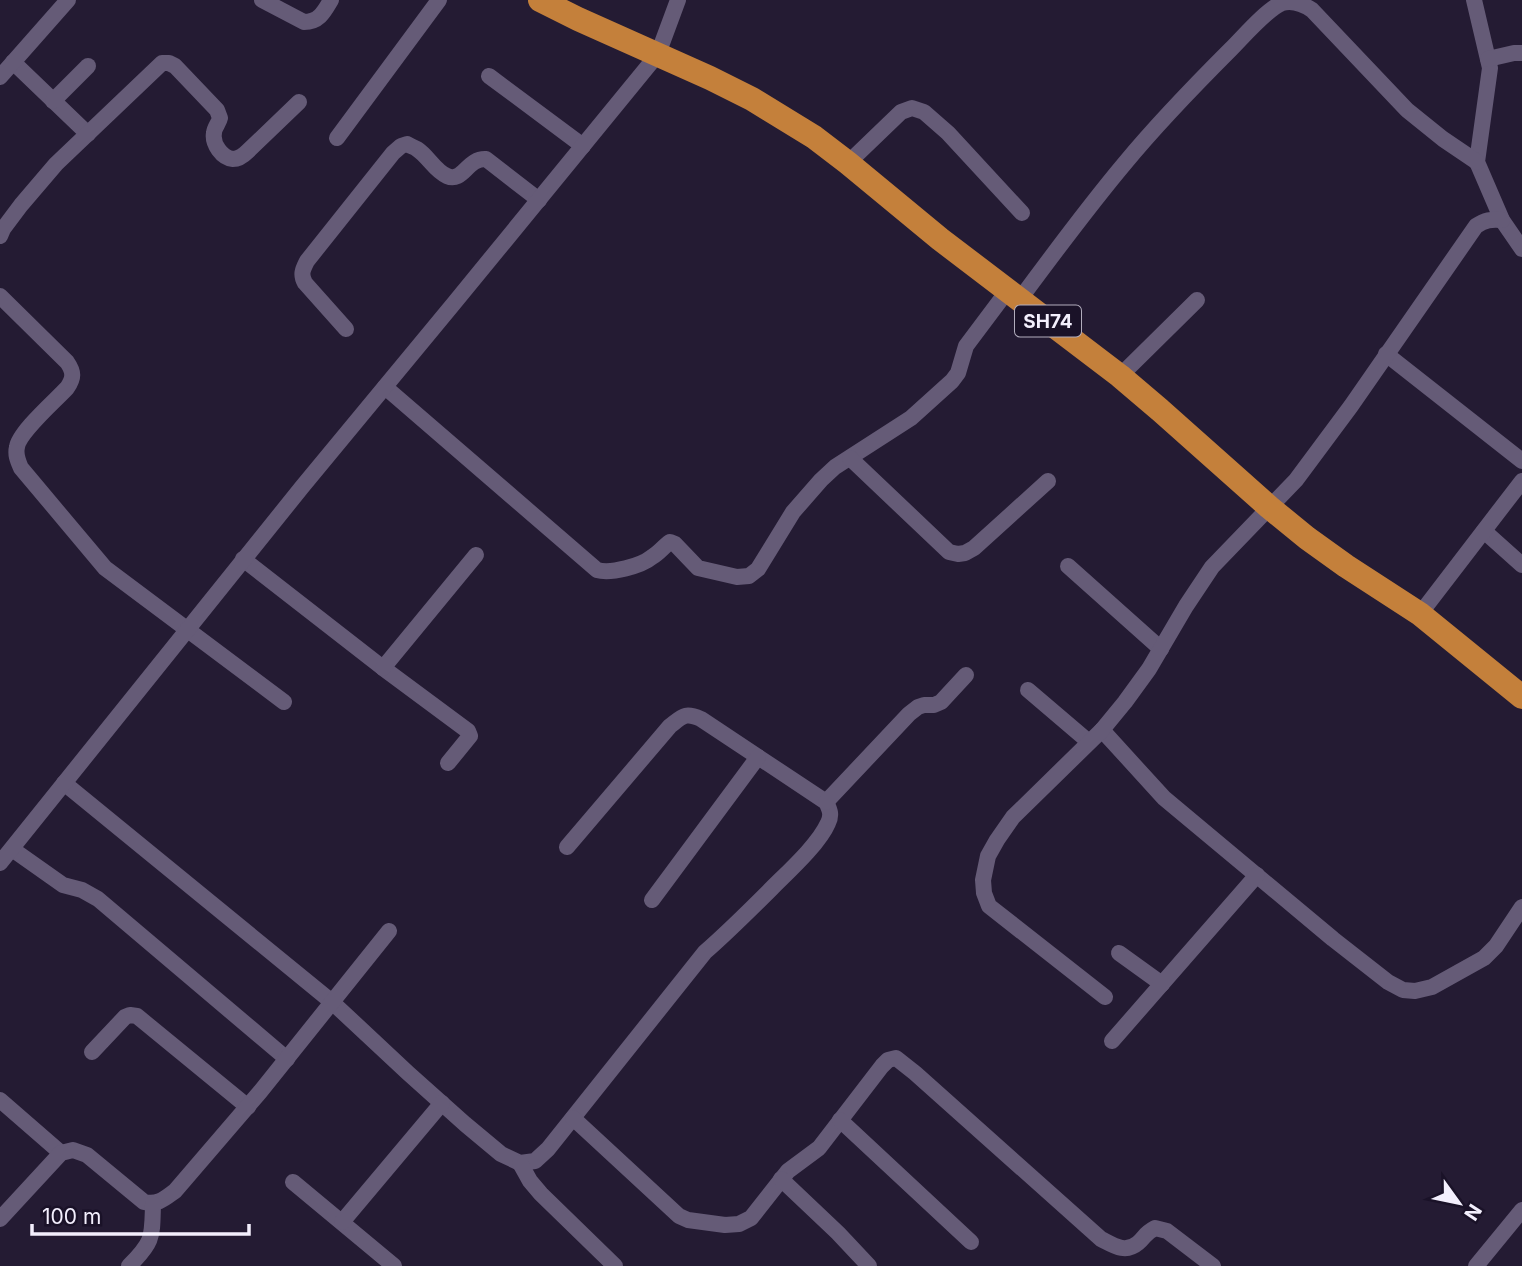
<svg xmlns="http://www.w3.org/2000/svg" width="1522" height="1266" font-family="Inter,sans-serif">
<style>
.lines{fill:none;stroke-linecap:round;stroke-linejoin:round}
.minor{stroke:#655b77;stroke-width:16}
.highway{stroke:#c4803b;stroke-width:24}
.labels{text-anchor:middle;stroke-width:5;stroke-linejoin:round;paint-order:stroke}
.shield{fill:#1a1228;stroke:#b2adbd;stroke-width:2}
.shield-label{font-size:19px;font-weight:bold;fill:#f3effd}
</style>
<rect width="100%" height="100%" fill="#241b33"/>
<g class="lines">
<g class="minor">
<path d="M262,0L304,22C319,22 324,12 331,0"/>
<path d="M1474,0L1490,68L1477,162L1502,220L1522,249"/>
<path d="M1488,59L1514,53H1522"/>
<path d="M13,62L88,134"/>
<path d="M489,76L583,146"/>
<path d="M0,77L68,0"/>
<path d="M53,101L88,66"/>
<path d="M337,138L439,0"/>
<path d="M848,163L901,112L912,108L924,112L948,133L1022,213"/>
<path d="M0,236L3,229L21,205L56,164L162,63H169L175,66L217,110L220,118C219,123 214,128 214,133C212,144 222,158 233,159C239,159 244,155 248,151L299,102"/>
<path d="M0,296L67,362C74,372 74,378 67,388C55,401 19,432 17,447C15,455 18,461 21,468L105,568L284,702"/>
<path d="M1020,299C1054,253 1088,207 1125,163C1158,123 1194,86 1231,49C1243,37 1267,9 1282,3C1293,0 1303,4 1312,10L1407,110L1443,139L1477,162"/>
<path d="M346,329L305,283C300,274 303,269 307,261L393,153L401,146L407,144C410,146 414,147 417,149C428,156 435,171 447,176C463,183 467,158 486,159L539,200"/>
<path d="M1386,354L1522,461"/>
<path d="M1120,376L1197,300"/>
<path d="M385,387L597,570C611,574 641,566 652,557C659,553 664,546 670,542L675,544L698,568L737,577L749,576L758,569L793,512L821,480L835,467L911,418L952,381L958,373L966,346L1008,290"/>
<path d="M850,458L949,552L958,554L965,553L974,548L1048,481"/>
<path d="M1484,531L1522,565"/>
<path d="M243,559L383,668L468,731L470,736L448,763"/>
<path d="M1068,566L1161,649"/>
<path d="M1420,614L1522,481"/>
<path d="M383,668L476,555"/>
<path d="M1028,690L1089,742"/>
<path d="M1102,730L1164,798L1333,939L1388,982L1403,990L1415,991L1432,987L1484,958L1496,946L1522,907"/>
<path d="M64,783L332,1002L408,1073L465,1124L501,1154L520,1163L535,1161L548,1149L705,952C728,932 750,910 772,888C788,872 819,844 828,823C832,815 830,810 826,802L701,719C685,712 683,716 670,726L567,847"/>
<path d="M826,802L909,714L918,707L924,705H934L941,702L966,675"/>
<path d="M12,849L63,885L82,890L98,899L287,1059"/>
<path d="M0,863L302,487L455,302L658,54L678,0"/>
<path d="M652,900L758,757"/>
<path d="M1119,953L1162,984"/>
<path d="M1105,997L989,906L984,893L983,880L988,856L997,840L1013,817L1102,730L1125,702L1149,669L1186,606L1212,567L1296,480L1351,406L1476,226C1485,220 1491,219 1502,220"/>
<path d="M1112,1041L1257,875"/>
<path d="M92,1052L125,1017L130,1015L137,1016L248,1107"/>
<path d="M0,1100L61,1153"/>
<path d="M573,1118L679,1216L688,1220L725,1225L739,1224L751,1218L788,1171L819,1148L882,1066L888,1060L896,1058L915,1073L1101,1239C1113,1245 1125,1254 1138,1243C1146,1236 1144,1234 1155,1228L1167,1231L1213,1266"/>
<path d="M840,1120L971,1242"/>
<path d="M520,1163L530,1181L541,1194L615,1266"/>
<path d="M781,1179L838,1233L869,1266"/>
<path d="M293,1182L394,1266"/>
<path d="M0,1219L61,1153L73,1150L87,1155L144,1202C158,1205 164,1199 175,1191L260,1092L389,931"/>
<path d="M342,1222L442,1103"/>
<path d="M129,1266C154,1241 152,1237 153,1204"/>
<path d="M1476,1266L1522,1210"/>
</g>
<path class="highway" d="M540,0L578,19L710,78L752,99L814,137L848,163L940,239L1120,376L1160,410L1269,507L1307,538L1346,566L1420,614L1522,697"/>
</g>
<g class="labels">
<rect class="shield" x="1015" y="305.5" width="66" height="31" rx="5"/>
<g class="shield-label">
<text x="1048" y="328">SH74</text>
</g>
</g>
<g transform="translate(1459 1203) rotate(123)" stroke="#1a1228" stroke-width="5" paint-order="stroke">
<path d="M0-5L12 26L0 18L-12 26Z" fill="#f3effd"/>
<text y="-10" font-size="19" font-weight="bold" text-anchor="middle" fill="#f3effd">N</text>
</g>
<path d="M32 1224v10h217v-10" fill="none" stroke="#f3effd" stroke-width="3.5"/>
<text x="42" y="1224" font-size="21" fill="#f3effd" stroke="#1a1228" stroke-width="5" paint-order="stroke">100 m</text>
</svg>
